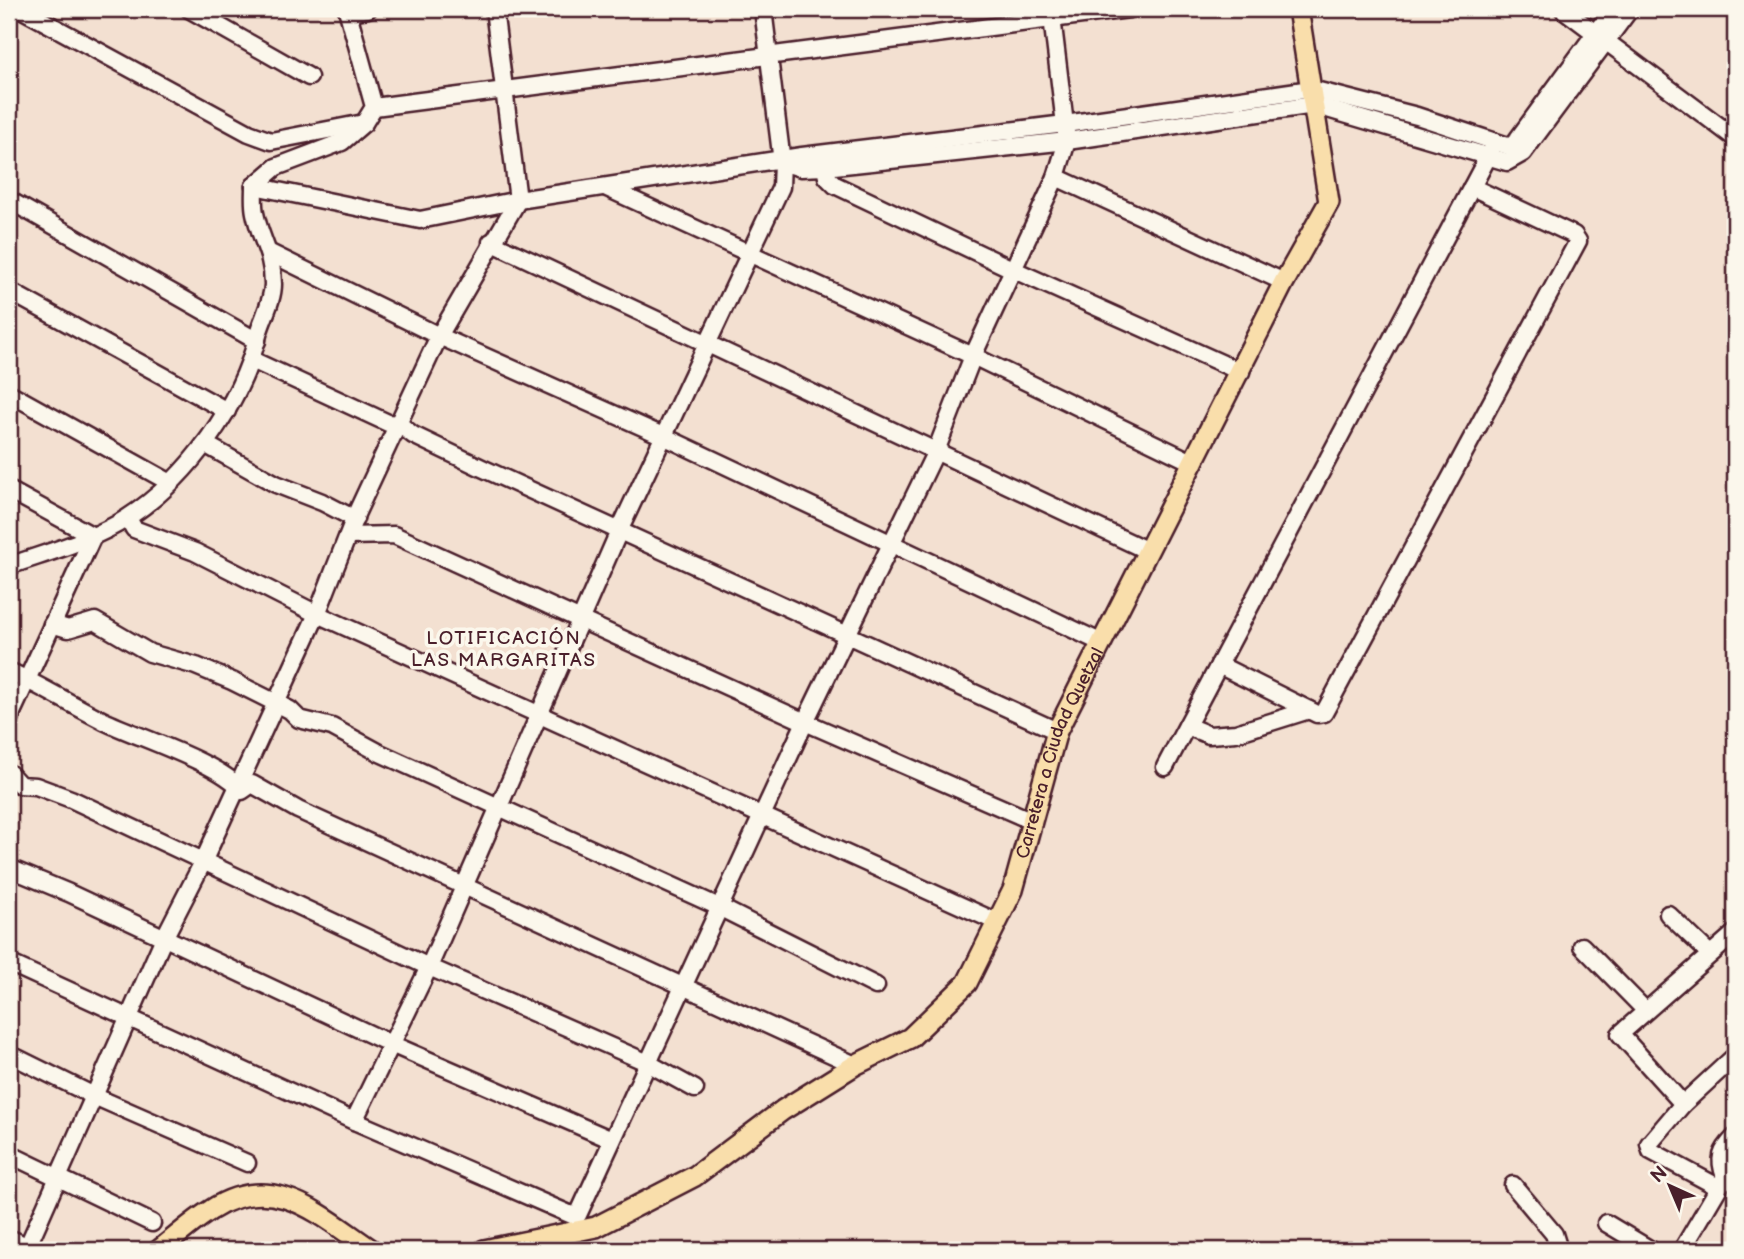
<svg xmlns="http://www.w3.org/2000/svg" width="1744" height="1259" font-family="'Balsamiq Sans',sans-serif">
<style>
.lines{fill:none;stroke-linecap:round;stroke-linejoin:round}
.minor-casing{stroke:#4a1f2b;stroke-width:21}
.major-casing{stroke:#4a1f2b;stroke-width:24}
.minor{stroke:#fbf7ec;stroke-width:16}
.major{stroke:#f9deab;stroke-width:19}
.labels{text-anchor:middle;stroke-width:7;stroke-linejoin:round;paint-order:stroke}
.street-label{font-size:18px;fill:#4a1f2b;stroke:#fbf7ec}
.neighbourhood-label{font-size:19px;letter-spacing:2px;fill:#4a1f2b;stroke:#fbf7ec}
</style>
<rect width="100%" height="100%" fill="#f3e0d1"/>
<filter id="ink" filterUnits="userSpaceOnUse"><feTurbulence type="fractalNoise" baseFrequency=".0143" numOctaves="2"/><feDisplacementMap in="SourceGraphic" scale="14" xChannelSelector="R" yChannelSelector="G"/><feConvolveMatrix kernelMatrix="1 2 1 2 8 2 1 2 1" color-interpolation-filters="sRGB"/></filter>
<g filter="url(#ink)">
<g class="lines">
<defs>
<g id="minor">
<path d="M21,9L249,133L271,141L364,123"/>
<path d="M189,9L309,77"/>
<path d="M1563,9L1735,138"/>
<path d="M348,12L368,9"/>
<path d="M374,107L1129,9"/>
<path d="M823,158L827,177L835,185L1012,269L1241,372"/>
<path d="M782,162L801,168L825,167L1067,141L1314,105L1507,162L1523,153L1630,9"/>
<path d="M1056,177L1284,282"/>
<path d="M254,186L420,220L518,200L802,156L1065,124L1311,89L1417,116L1508,146L1514,144L1613,9"/>
<path d="M254,186L276,167L342,142L364,123L374,107L347,9"/>
<path d="M607,188L973,356L1194,463"/>
<path d="M9,200L257,341"/>
<path d="M491,242L1148,551"/>
<path d="M270,253L439,336L663,436L1100,642"/>
<path d="M9,291L227,411"/>
<path d="M252,360L388,423L399,424L413,435L482,468L1057,731"/>
<path d="M9,393L169,482"/>
<path d="M205,444L276,484L322,502L355,519"/>
<path d="M9,490L93,536L9,719"/>
<path d="M128,518L134,529L195,552L317,614L997,922"/>
<path d="M348,536L394,535L805,722L1032,821"/>
<path d="M9,566C48,552 92,541 127,518C188,479 241,404 258,335C262,319 273,301 273,284C273,254 260,239 255,213C253,204 254,195 254,186"/>
<path d="M52,624L68,629L95,621L150,653L196,666L232,681L290,710L299,719L332,727L380,753L719,907L876,986"/>
<path d="M1219,665L1317,714L1324,713L1578,241L1574,235L1472,187"/>
<path d="M9,671C41,686 72,705 104,721C137,737 223,764 242,791L252,784L298,810L855,1065"/>
<path d="M1187,726L1209,735L1236,733L1309,710"/>
<path d="M1165,767L1491,151"/>
<path d="M9,773L20,785L36,786L71,799L429,967L646,1062L695,1089"/>
<path d="M9,868L69,893L391,1044L612,1140"/>
<path d="M1668,914L1710,954"/>
<path d="M1582,946L1645,1010"/>
<path d="M9,963L354,1121L574,1216L578,1215L805,722L936,451L973,356L1056,177L1067,141L1051,9"/>
<path d="M9,1054L96,1097L247,1163"/>
<path d="M1683,1104L1620,1034L1735,933"/>
<path d="M354,1121L429,967L620,529L781,187L782,162L763,9"/>
<path d="M1735,1137C1721,1151 1718,1158 1725,1177L1735,1182"/>
<path d="M9,1154L152,1223"/>
<path d="M1513,1185L1554,1234L1559,1250"/>
<path d="M1718,1187L1651,1151L1649,1144L1683,1104L1735,1056"/>
<path d="M1606,1223L1651,1250"/>
<path d="M9,1238L26,1246"/>
<path d="M26,1250L163,940L203,862L317,614L357,512L439,336L518,200L494,9"/>
<path d="M1682,1250L1725,1177"/>
</g>
<g id="major">
<path d="M159,1250C176,1237 193,1221 211,1210C274,1169 321,1216 372,1250"/>
<path id="s1" d="M484,1250L596,1227L695,1176L783,1110L855,1065L910,1038L967,983L1013,890L1057,731L1284,282L1329,202L1298,9"/>
</g>
</defs>
<use href="#minor" class="minor-casing"/>
<use href="#major" class="major-casing"/>
<use href="#minor" class="minor"/>
<use href="#major" class="major"/>
</g>
</g>
<g class="labels">
<g class="street-label">
<text dy="6" stroke="none"><textPath href="#s1" startOffset="810">Carretera a Ciudad Quetzal</textPath></text>
</g>
<g class="neighbourhood-label">
<text x="504" y="644">LOTIFICACIÓN<tspan x="504" dy="22">LAS MARGARITAS</tspan></text>
</g>
</g>
<rect width="1744" height="1259" fill="none" stroke="#fbf7ec" stroke-width="35"/>
<rect x="18" y="18" width="1709" height="1224" fill="none" stroke="#4a1f2b" stroke-width="2.5" filter="url(#ink)"/>
<g transform="translate(1670 1186) rotate(316)" stroke="#fbf7ec" stroke-width="5" paint-order="stroke">
<path d="M0-5L12 26L0 18L-12 26Z" fill="#4a1f2b"/>
<text y="-10" font-size="19" font-weight="bold" text-anchor="middle" fill="#4a1f2b">N</text>
</g>
</svg>
